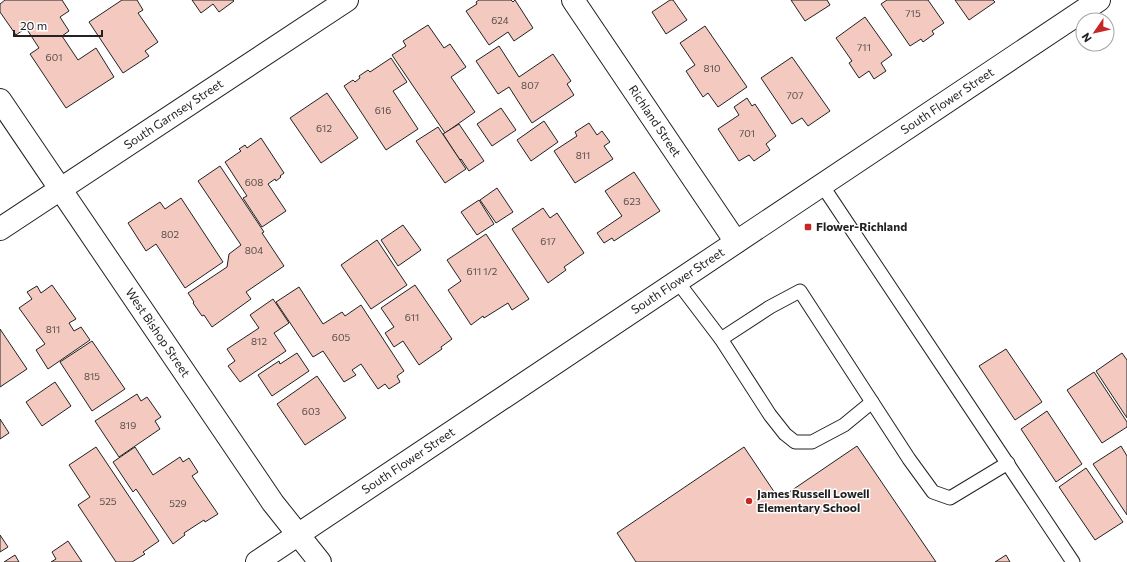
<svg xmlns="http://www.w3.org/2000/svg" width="1127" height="562" font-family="Commissioner,sans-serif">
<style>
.building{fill:#f3c9c0;stroke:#222}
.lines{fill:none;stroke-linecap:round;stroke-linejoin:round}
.lane-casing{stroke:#222;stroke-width:15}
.street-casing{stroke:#222;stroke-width:24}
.secondary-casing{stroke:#222;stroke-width:24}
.lane{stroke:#fff;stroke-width:13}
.street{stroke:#fff;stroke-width:22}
.secondary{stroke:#fff;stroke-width:22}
.poi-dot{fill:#c62828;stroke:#fff;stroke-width:1.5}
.labels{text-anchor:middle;stroke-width:3;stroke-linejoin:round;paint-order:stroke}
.number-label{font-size:10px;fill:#564c4a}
.street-label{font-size:12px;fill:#222;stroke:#fff}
.poi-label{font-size:12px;font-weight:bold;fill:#222;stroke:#fff;text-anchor:start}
</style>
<rect width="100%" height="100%" fill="#fff"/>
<g class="building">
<path d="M5,0H62L69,11L60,17L69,31L62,36L78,60L96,48L114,77L66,108L30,54L39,48L26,28L16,35L0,12V4Z"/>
<path d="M122,0H137L143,10L138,13L158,42L145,51L149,56L123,73L89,22Z"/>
<path d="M192,0H233L234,1L219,12L213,4L201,13Z"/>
<path d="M479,0H511L513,2L515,0L533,28L514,41L508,32L489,45L466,11L477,4L476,2Z"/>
<path d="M670,0H673L687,20L666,34L652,12Z"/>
<path d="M791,0H827L830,5L805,21Z"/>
<path d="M887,0H928L944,23L932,31L934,34L923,42L921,39L910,46L881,4Z"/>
<path d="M955,0H993L995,2L969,20Z"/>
<path d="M865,17L892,55L881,63L886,71L874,79L869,71L859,78L849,63L852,61L836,38Z"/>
<path d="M428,25L444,48L450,44L466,67L451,77L475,112L445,133L392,55L406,46L403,41Z"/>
<path d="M705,26L747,87L718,107L708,93L703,97L686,71L695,65L680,43Z"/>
<path d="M499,46L519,77L553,54L571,81L567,84L574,95L532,123L509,87L498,94L476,61Z"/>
<path d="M792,57L830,111L808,126L802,118L792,124L761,78Z"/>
<path d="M391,58L407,82L393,91L418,129L386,150L344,86L353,80L355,82L360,78L359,76L368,70L370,72Z"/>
<path d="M327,93L358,138L321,163L290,118Z"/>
<path d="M747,98L752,106L755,104L776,136L766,144L770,150L754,161L749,155L739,161L718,129L739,115L734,107Z"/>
<path d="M501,108L516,130L492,146L477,124Z"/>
<path d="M544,121L558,142L531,161L517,140Z"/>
<path d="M589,123L597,135L602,131L610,142L604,146L613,159L575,183L554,151L577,136L575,132Z"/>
<path d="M459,124L484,161L469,171L461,159L460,160L443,134Z"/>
<path d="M438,127L466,169L445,183L416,141Z"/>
<path d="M261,138L284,173L280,176L281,177L276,181L275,179L268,184L286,211L262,227L243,198L247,196L225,162L241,151L239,149L245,145L247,148Z"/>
<path d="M220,166L264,232L262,233L284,266L246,292L251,299L212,327L204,315L202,316L193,303L194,302L188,293L227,267L229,254L241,245L198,181Z"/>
<path d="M634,172L660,211L614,241L612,238L604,243L597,233L622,216L605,191Z"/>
<path d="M497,188L513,212L496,223L480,200Z"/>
<path d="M181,198L223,262L185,288L156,244L146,251L128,223L160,202L165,209Z"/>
<path d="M479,200L494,224L477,235L461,212Z"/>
<path d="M543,208L550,218L557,213L584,253L564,267L566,270L548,283L512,229Z"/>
<path d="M403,225L421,250L398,266L381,240Z"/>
<path d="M486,234L529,299L512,310L508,303L484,318L483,316L471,325L448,290L461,281L447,260Z"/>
<path d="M377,240L407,285L371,309L341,265Z"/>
<path d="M52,285L76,319L69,323L74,331L81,327L90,340L48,369L36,350L45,344L19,308L32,299L27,292L37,286L41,293Z"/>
<path d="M415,285L452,339L441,347L442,349L419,365L403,341L394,347L385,333L394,327L381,308Z"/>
<path d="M299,287L323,324L342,312L345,316L361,305L404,371L397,376L400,382L389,389L385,384L378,389L361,364L352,370L356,375L344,382L323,351L313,357L276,302Z"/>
<path d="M273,299L289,323L274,333L286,351L240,382L228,366L235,361L227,349L259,328L250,315Z"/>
<path d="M0,329L27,369L0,387Z"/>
<path d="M92,341L125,389L92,411L60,362Z"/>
<path d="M1006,349L1042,402L1015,420L979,366Z"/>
<path d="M297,353L309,371L272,396L258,375L279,361L280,364Z"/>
<path d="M1122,353L1127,360V418L1096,371Z"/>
<path d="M1094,372L1127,422V427L1102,443L1067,390Z"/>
<path d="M317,376L346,418L305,445L277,404Z"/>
<path d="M55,382L71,406L42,426L26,402Z"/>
<path d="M137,394L141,401L147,397L161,417L155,421L160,429L119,457L95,421Z"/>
<path d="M1047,411L1082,464L1056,482L1021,429Z"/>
<path d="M0,419L9,433L0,439Z"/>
<path d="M857,446L936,562H636L617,533L744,447L779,499Z"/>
<path d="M1121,446L1127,456V515L1093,464Z"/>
<path d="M96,447L159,541L143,552L145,554L132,562H116L78,505L90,497L69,465Z"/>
<path d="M135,447L153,475L180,457L183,462L189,458L198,472L192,476L218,514L205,522L204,520L184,533L185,535L173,544L136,489L133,492L113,462Z"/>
<path d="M1086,468L1123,522L1095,540L1059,487Z"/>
<path d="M0,535L8,547L0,552Z"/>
<path d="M68,541L82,562H51L56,559L52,552Z"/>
<path d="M15,555L19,562H4Z"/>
<path d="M1006,555L1010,562H995Z"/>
</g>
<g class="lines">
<defs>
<g id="lane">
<path d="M822,185L1073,562"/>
<path d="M677,281L721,339L770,415L785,434L795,442H812L844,425L872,402"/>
<path d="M721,339L770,307L800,291L909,459L933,492L950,498L1008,463"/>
</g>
<g id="street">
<path id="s1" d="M573,0L736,242"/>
<path id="s2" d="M0,100L273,503L320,562"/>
<path id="s3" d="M0,229L347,0"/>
</g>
<g id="secondary">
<path id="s4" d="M257,562L1099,0"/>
</g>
</defs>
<use href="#lane" class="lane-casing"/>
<use href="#street" class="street-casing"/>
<use href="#secondary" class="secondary-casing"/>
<use href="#lane" class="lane"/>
<use href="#street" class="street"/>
<use href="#secondary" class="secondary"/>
</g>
<g class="poi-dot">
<rect x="804" y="223" width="8" height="8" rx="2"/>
<circle cx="749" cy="501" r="4"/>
</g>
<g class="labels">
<g class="number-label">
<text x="913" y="17">715</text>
<text x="500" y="24">624</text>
<text x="864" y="51">711</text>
<text x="54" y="61">601</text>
<text x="712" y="72">810</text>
<text x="530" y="89">807</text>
<text x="795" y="99">707</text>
<text x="383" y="114">616</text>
<text x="324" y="132">612</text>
<text x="747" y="137">701</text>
<text x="583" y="159">811</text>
<text x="254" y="186">608</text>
<text x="632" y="205">623</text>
<text x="170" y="238">802</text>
<text x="548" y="245">617</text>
<text x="254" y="254">804</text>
<text x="482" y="275">611 1/2</text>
<text x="412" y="321">611</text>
<text x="53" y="333">811</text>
<text x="341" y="341">605</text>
<text x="259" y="345">812</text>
<text x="92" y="380">815</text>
<text x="311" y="415">603</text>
<text x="128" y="429">819</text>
<text x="108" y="505">525</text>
<text x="178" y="507">529</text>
</g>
<g class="street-label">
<text dy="4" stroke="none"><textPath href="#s4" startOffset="830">South Flower Street</textPath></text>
<text dy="4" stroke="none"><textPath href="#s3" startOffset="208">South Garnsey Street</textPath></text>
<text dy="4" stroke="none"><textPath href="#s1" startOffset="146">Richland Street</textPath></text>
<text dy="4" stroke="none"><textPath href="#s4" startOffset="506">South Flower Street</textPath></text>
<text dy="4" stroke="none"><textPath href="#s2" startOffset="281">West Bishop Street</textPath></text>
<text dy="4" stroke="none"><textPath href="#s4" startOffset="182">South Flower Street</textPath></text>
</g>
<g class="poi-label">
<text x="816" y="231">Flower-Richland</text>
<text x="757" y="498">James Russell Lowell<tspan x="757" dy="14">Elementary School</tspan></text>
</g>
</g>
<g transform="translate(1095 32) rotate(236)"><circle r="19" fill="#ffffff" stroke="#a7a7a7"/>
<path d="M0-3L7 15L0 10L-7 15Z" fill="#c62828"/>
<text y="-6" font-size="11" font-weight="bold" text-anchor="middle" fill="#222222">N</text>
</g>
<path d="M14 30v6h88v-6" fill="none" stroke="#222222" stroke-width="2"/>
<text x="20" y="30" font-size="12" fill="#222222" stroke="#ffffff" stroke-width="3" paint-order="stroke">20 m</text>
</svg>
